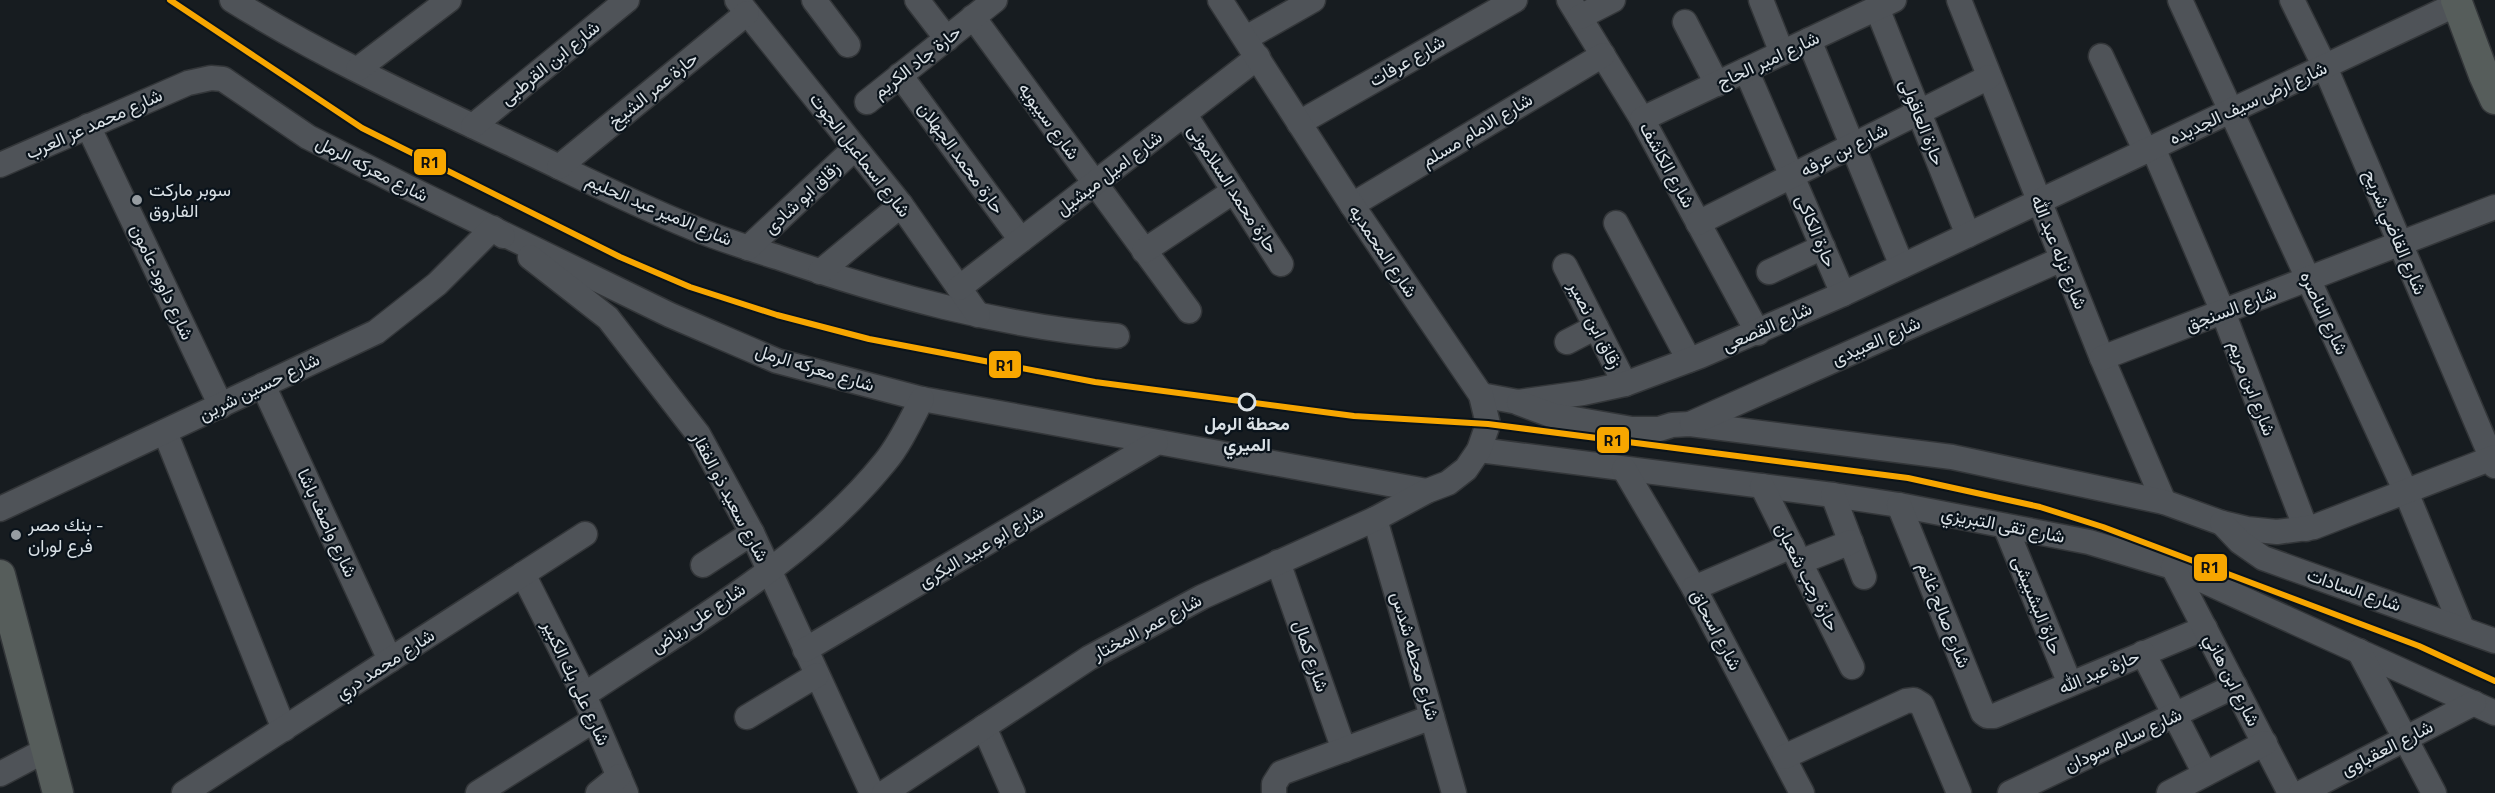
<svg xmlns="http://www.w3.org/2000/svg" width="2495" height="793" font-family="'Titillium Web',Vazirmatn,sans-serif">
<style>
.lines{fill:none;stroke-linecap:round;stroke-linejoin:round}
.minor-casing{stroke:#333639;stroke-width:27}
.major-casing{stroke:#333639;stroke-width:33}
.minor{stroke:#4f5358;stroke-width:24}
.major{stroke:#565d5b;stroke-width:30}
.rail-1-casing{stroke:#0a131b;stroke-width:10}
.rail-1{stroke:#f7a600;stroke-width:6}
.poi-dot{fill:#969ca1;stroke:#0a131b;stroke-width:2}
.stop-dot{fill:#0a131b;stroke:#dae1e6;stroke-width:3}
.labels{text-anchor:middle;stroke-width:4.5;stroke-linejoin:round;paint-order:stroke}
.street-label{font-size:18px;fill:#dae1e6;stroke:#0a131b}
.poi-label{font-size:18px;fill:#dae1e6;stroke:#0a131b;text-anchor:start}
.stop-label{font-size:18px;font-weight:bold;fill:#dae1e6;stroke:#0a131b}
.line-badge{stroke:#0a131b;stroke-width:2}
.pale-badge-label{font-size:16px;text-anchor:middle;font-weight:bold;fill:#111}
</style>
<rect width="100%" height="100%" fill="#171c20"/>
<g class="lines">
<defs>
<g id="minor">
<path d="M232,0C320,55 415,99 509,143C569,171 629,202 691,227C719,239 748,248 777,257C887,295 1001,326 1117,336"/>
<path d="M737,0L901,205L978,315"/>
<path d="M814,0L848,45"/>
<path d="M917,0L947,39"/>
<path d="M1569,0L1642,119L1758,333"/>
<path d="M1761,0L1782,53"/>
<path d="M1959,0L2102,358L2164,502"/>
<path d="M2180,0L2406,492L2462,628"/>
<path d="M2292,0L2325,67L2495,466"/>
<path d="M1877,8L1968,235"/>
<path d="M973,17L1189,311"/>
<path d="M1580,17L1613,0"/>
<path d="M1685,22L1717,84"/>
<path d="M1246,38L1313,0"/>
<path d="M1809,40L1902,266"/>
<path d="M2101,56L2146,152"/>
<path d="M358,69L449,0"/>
<path d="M1746,70L1843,294"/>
<path d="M900,75L1021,240"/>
<path d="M867,102L995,0"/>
<path d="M1185,115L1281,264"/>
<path d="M1642,119L1894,0"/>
<path d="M1299,123L1515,0"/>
<path d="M88,126L221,406"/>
<path d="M473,126L627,0"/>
<path d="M2153,148L2223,312L2306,529"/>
<path d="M0,165L188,83L211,78L223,79L308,137L409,188L670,315L777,361L922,399L1427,491"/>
<path d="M559,167L747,13"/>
<path d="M1352,205L1603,55"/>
<path d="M1616,223L1689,360"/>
<path d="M1698,223L1989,77"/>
<path d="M748,248L855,148"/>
<path d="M1144,251L1234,191"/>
<path d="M530,257L608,318L698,434L752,533L872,793"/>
<path d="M1565,266L1625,384"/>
<path d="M820,272L901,205"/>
<path d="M1769,272L1823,247"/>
<path d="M959,288L1258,57"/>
<path d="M1567,342L1596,327"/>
<path d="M2102,358L2495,207"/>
<path d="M263,385L390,660"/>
<path d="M1481,395L1518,402L1583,393L1625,384L1700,356L1843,294L2457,4"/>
<path d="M1519,403L1551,415L1632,429H1659L1672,425L1690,424L1952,457L2164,502L2222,523L2247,529L2277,532L2314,527L2495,457"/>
<path d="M1692,423L2062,259"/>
<path d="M165,432L284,729"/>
<path d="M1479,450L1833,495L1899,505L2089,542L2173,567L2495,713"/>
<path d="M1624,469L1694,588L1802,793"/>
<path d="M1762,486L1852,667"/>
<path d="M1833,495L1864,577"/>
<path d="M1899,505L1983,713L1987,716H1994L2205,628"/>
<path d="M0,509L376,332L437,284L493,228L503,236"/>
<path d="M1375,519L1454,793"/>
<path d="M2222,523L2240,542L2263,558L2495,641"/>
<path d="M2005,526L2070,684"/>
<path d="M1278,562L1344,750"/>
<path d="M1800,562L1851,542"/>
<path d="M703,565L752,533"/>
<path d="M2173,567L2290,793"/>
<path d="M523,574L584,695L626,793"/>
<path d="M1694,588L1792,546"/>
<path d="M805,650L1156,443"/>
<path d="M2359,651L2434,793"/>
<path d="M2143,653L2205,774"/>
<path d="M584,695C687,626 806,560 885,462C900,444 911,420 922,399"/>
<path d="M747,717L817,675"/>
<path d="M984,727L1013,793"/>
<path d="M1784,757L1906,701L1914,700L1922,705L1959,793"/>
<path d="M0,774L46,750"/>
<path d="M184,793L585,534"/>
<path d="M478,793L594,720"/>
<path d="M598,793L619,776"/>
<path d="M884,793L1089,658L1202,597L1375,519L1427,491L1448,483L1466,469L1479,450L1488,424L1481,395L1352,205L1220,0"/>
<path d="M1274,793V784L1281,773L1432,717"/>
<path d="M2010,793L2235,686"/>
<path d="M2169,793L2265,743"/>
<path d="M2301,793L2474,703"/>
</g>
<g id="major">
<path d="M2456,0L2484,75L2495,99"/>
<path d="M0,575L58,793"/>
</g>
</defs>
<use href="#minor" class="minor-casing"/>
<use href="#major" class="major-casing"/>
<use href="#minor" class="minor"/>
<use href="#major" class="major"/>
<defs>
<path id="rail-1" d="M170,0L362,128L620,257L690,287L777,315L869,339L1095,382L1354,416L1488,424L1908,478L2040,507L2103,527L2419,646L2495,681"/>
</defs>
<use href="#rail-1" class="rail-1-casing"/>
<use href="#rail-1" class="rail-1"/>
</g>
<g class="poi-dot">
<circle cx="137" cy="200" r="6"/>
<circle cx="16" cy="535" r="6"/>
</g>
<circle class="stop-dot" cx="1247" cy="402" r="8"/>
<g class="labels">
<g class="street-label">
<text transform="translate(1768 60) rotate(-25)" y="6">شارع امير الحاج</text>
<text transform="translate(1407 61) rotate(-30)" y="6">شارع عرفات</text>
<text transform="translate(917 62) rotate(-38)" y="6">حارة جاد الكريم</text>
<text transform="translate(550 63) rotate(-39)" y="6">شارع ابن القرطبى</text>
<text transform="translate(653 90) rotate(-39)" y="6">حارة عمر الشيخ</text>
<text transform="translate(2248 103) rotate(-25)" y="6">شارع ارض سيف الجديده</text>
<text transform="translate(1049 121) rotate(54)" y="6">شارع سيبويه</text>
<text transform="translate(1922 122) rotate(68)" y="6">حارة العاقولى</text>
<text transform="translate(94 124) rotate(-24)" y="6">شارع محمد عز العرب</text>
<text transform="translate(1477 130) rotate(-31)" y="6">شارع الامام مسلم</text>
<text transform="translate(1844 150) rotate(-27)" y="6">شارع بن عرفه</text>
<text transform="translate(860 155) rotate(52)" y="6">شارع اسماعيل الجوت</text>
<text transform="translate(961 158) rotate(54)" y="6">حارة محمد الجهلان</text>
<text transform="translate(1667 165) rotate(61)" y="6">شارع الكاشف</text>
<text transform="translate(372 169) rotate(27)" y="6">شارع معركه الرمل</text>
<text transform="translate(1109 173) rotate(-37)" y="6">شارع اميل ميشيل</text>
<text transform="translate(1233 189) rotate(57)" y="6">حارة محمد السلامونى</text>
<text transform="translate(802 198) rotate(-43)" y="6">زقاق ابو شادى</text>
<text transform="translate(659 210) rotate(23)" y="6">شارع الامير عبد الحليم</text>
<text transform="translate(1816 231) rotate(67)" y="6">حارة الكاكى</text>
<text transform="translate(2395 232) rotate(67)" y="6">شارع القاضي شريح</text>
<text transform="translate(1383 251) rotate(56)" y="6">شارع المحمديه</text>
<text transform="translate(2059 252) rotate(68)" y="6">شارع نزله عبد الله</text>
<text transform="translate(162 282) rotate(65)" y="6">شارع داوود عامون</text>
<text transform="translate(2231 309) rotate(-21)" y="6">شارع السنجق</text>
<text transform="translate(2324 313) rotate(65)" y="6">شارع الناصره</text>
<text transform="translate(1595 325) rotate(63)" y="6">زقاق ابن نصير</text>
<text transform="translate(1767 327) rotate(-24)" y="6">شارع القصعى</text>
<text transform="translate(1876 341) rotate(-24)" y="6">شارع العبيدى</text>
<text transform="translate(815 368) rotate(17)" y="6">شارع معركه الرمل</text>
<text transform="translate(259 387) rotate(-26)" y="6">شارع حسين شرين</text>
<text transform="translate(2252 388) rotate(69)" y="6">شارع ابن مريم</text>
<text transform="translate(730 497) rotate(62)" y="6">شارع سعيد ذو الفقار</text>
<text transform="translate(327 523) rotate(65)" y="6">شارع واصف باشا</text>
<text transform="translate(2003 525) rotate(11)" y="6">شارع تقى التبريزي</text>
<text transform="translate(981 547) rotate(-31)" y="6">شارع ابو عبيد البكرى</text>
<text transform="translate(1807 577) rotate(63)" y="6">حارة رجب شعبان</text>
<text transform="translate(2354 590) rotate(19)" y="6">شارع السادات</text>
<text transform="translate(2037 605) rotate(68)" y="6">حارة البشبيشى</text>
<text transform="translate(1944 615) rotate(68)" y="6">شارع صالح غانم</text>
<text transform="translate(698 618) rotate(-34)" y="6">شارع على رياض</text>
<text transform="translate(1147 627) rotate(-28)" y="6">شارع عمر المختار</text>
<text transform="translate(1716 630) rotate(62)" y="6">شارع اسحاق</text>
<text transform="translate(1311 656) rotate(71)" y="6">شارع كمال</text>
<text transform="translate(1415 656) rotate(74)" y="6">شارع محطه شدس</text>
<text transform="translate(385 664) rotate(-33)" y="6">شارع محمد دري</text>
<text transform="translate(2099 672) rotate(-23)" y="6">حارة عبد الله</text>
<text transform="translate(2232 680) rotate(63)" y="6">شارع ابن هاني</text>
<text transform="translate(576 683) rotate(65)" y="6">شارع على بك الكبير</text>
<text transform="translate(2123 740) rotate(-25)" y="6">شارع سالم سودان</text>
<text transform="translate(2387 748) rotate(-27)" y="6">شارع العقباوى</text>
</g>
<g class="poi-label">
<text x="149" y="196">سوبر ماركت<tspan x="149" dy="21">الفاروق</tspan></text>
<text x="28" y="531">بنك مصر -<tspan x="28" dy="21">فرع لوران</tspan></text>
</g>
<g class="stop-label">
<text x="1247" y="430">محطة الرمل<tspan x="1247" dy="21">الميري</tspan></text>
</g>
</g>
<g class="line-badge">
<rect x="413" y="148" width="34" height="28" rx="6" fill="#f7a600"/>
<rect x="988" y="350" width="34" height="29" rx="6" fill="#f7a600"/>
<rect x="1596" y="426" width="34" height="28" rx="6" fill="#f7a600"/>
<rect x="2193" y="553" width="35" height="29" rx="6" fill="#f7a600"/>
</g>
<g class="pale-badge-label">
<text x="430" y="168">R1</text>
<text x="1005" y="371">R1</text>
<text x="1613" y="446">R1</text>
<text x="2210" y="573">R1</text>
</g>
</svg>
